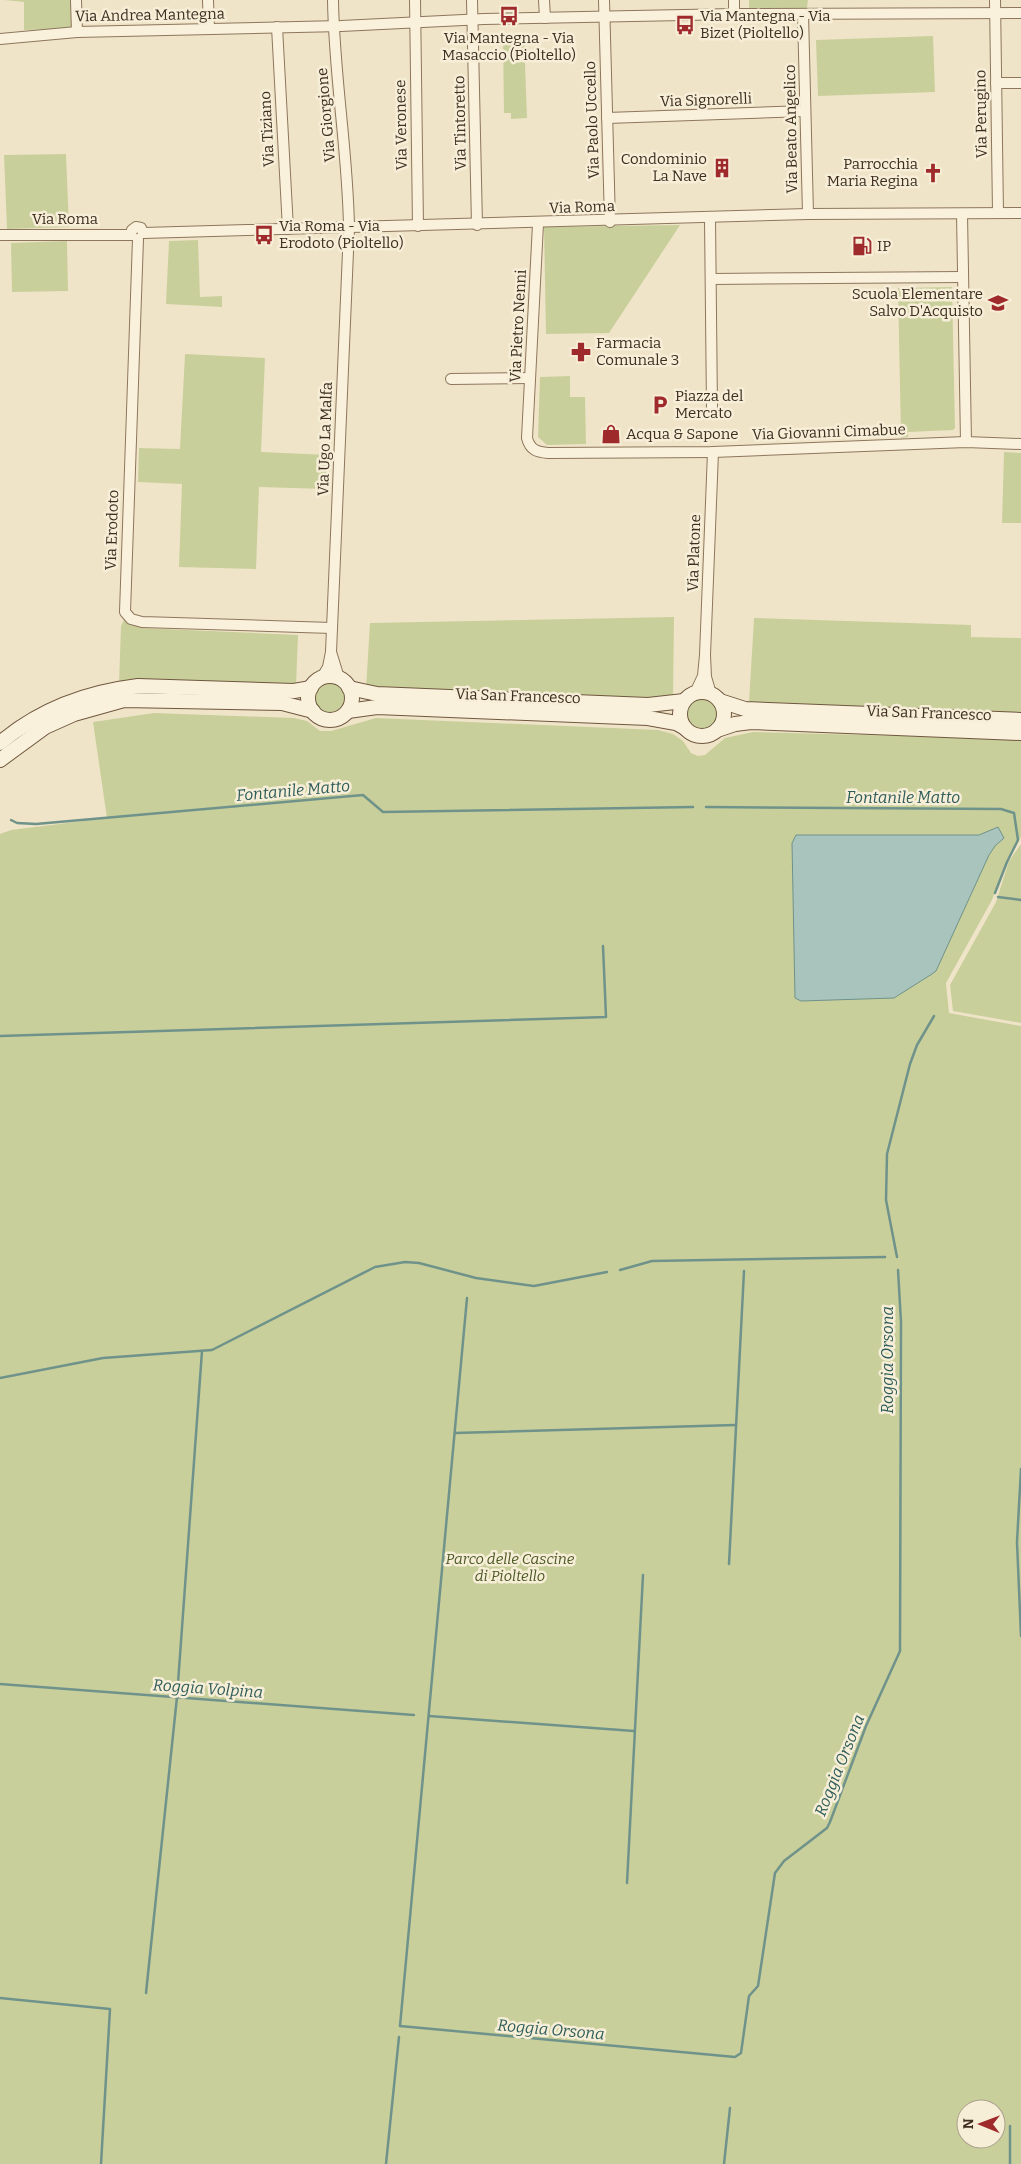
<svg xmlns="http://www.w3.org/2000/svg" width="1021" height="2164" font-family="Bitter,serif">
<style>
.green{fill:#c9cf9b;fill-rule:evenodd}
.water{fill:#a9c4bc;stroke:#6f938a}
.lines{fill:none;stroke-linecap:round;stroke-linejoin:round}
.stream{stroke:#6f938a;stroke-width:2.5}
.street-casing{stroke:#8d765c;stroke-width:12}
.secondary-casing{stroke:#6f573f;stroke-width:16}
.street{stroke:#faf1dc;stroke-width:10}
.secondary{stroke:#faf1dc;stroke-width:14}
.labels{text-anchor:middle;stroke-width:5;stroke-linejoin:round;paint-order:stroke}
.street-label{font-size:15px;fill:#3d2e20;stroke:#f7eed8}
.poi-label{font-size:15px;fill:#3d2e20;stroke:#f7eed8;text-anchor:start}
.park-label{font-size:15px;font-style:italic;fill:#4d5a26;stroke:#f7eed8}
.water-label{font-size:16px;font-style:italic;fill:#2f5d5a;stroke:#f7eed8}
</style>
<rect width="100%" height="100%" fill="#f0e4c8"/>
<g class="green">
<path d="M4,0H72L73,29L24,30V2Z"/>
<path d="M749,0H808L807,8H749Z"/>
<path d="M524,36L527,118L511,119V113H504L503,37Z"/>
<path d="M933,36L935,92L818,96L816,40Z"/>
<path d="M66,154L69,227L7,229L4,155Z"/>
<path d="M680,225L609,333L546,334L544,227Z"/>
<path d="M198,240L200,297L222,296V307L166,304L169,241Z"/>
<path d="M67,241L68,291L12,292L11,243Z"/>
<path d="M952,287L955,428L953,430L908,432V437L901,438L898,288Z"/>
<path d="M185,354L265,358L261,452L328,455L326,489L259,487L256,569L179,567L182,484L138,482L139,448L180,449Z"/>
<path d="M570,376V397H585L586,444L547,445L538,437L540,377Z"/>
<path d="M1004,452L1021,453V523H1002Z"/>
<path d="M674,617L673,701L366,689L370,623Z"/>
<path d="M754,618L971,625V637L1021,638V714L749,703Z"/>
<path d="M124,620L142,628L298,635L296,687L119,684L121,626Z"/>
<circle cx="330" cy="698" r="16"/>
<circle cx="702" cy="714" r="17"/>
<path d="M154,713L294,718L307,721L320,731H331L376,718L658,730L673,734L683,741L691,753L698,756L705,755L725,738L753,732L1021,739V837L1007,862L992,900L946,983L949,1013L1021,1026V2164H0V834L11,830L107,818L93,722ZM966,2109H996V2139H966Z"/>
<path d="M1021,844V1023L953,1011L950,985L996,902L1009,861Z"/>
</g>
<path class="water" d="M998,827L1004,838L995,846L989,855L936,971L932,974L894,998L801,1001L795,998L792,843L796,835H979Z"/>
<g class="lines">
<g class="stream">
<path d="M706,807L1001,809L1014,813L1018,840L1007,862L995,893"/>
<path d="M11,820L17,823L36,824L363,795L383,812L693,807"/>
<path d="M998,897L1021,900"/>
<path d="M0,1036L606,1017L603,946"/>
<path d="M897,1257L886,1200L887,1154L910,1064L917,1045L934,1016"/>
<path d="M620,1270L652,1261L885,1257"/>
<path d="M0,1378L103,1358L212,1350L375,1267L405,1262L419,1263L476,1278L534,1286L607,1272"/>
<path d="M455,1433L735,1425"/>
<path d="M1021,1469L1017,1542L1021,1636"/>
<path d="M729,1564L744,1271"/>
<path d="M0,1684L414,1715"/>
<path d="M429,1716L634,1731"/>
<path d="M627,1883L643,1575"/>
<path d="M146,1993L177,1697L202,1351"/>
<path d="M0,1998L110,2009L101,2164"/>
<path d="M400,2026L735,2057L741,2053L749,1996L758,1986L775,1873L784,1861L827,1828L830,1822L866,1726L900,1651L901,1322L898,1270"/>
<path d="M400,2026L467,1298"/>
<path d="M1010,2126V2164"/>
<path d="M386,2164L399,2037"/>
<path d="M724,2164L730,2108"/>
</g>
<defs>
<g id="street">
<path d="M76,0L77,32"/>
<path d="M208,0L209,29"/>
<path d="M415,0L418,226"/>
<path d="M472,0L477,225"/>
<path d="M544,0L545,18"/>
<path d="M604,0L610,222"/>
<path d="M995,0L998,213"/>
<path d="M734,14V0"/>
<path d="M803,14L808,214"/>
<path d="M277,27L288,229"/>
<path d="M0,39L77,32L341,26L484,19L734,14L1021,13"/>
<path d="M996,83H1021"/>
<path d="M607,118L805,111"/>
<path d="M962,214L966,442"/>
<path d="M710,218L712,409"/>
<path d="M538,224L527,438C530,450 537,452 548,453L713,452L966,442L1021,444"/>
<path d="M143,233L808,214L1021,213"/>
<path d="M0,235H131"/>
<path d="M131,235L132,230L136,227L141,228L143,233"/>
<path d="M138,239L125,612L131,619L142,622L332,628"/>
<path d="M711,279L963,277"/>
<path d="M451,379L530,378"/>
<path d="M331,652L349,228C348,152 334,76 333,0"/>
<path d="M705,655L713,452"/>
<path d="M321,679L328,667L331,652L339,678"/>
<path d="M695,693L703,676L705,655L706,677L711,694"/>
</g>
<g id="secondary">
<circle cx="330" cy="698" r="22"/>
<path d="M349,688L377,694L648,705L684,701"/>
<circle cx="702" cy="714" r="22"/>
<path d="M720,701L745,709L1021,720"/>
<path d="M348,711L377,707L648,718L676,723L685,728"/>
<path d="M717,730L735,724L751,722L1021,733"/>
<path d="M0,743C39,710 88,692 138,686L294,691L311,688"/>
<path d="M0,760L45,727L74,714L124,700L282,703L313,711"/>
</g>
</defs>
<use href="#street" class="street-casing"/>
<use href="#secondary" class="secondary-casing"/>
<use href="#street" class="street"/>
<use href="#secondary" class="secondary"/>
</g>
<defs>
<symbol id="bus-bare" viewBox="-9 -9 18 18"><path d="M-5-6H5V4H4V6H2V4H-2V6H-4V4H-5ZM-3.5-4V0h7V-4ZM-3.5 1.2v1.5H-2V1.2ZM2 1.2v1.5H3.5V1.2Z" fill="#9e2a2b" stroke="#f7eed8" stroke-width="2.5" paint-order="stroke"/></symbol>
<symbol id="building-bare" viewBox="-9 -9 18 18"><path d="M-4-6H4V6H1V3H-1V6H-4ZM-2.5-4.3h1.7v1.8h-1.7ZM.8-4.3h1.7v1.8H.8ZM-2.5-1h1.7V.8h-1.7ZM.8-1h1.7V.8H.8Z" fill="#9e2a2b" stroke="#f7eed8" stroke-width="2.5" paint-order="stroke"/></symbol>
<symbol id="church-bare" viewBox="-9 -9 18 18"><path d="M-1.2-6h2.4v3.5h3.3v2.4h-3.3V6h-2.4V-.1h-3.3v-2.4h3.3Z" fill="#9e2a2b" stroke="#f7eed8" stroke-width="2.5" paint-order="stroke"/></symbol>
<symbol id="fuel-bare" viewBox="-9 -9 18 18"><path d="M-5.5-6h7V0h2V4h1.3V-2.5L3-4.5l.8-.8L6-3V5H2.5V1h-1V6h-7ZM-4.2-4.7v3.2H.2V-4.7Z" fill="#9e2a2b" stroke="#f7eed8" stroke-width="2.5" paint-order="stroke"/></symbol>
<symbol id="school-bare" viewBox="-9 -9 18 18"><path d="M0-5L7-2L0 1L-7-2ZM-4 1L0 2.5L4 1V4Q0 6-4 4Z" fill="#9e2a2b" stroke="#f7eed8" stroke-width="2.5" paint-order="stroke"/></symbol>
<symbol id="pharmacy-bare" viewBox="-9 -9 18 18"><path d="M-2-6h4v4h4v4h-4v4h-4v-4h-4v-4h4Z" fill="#9e2a2b" stroke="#f7eed8" stroke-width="2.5" paint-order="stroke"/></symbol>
<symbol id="parking-bare" viewBox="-9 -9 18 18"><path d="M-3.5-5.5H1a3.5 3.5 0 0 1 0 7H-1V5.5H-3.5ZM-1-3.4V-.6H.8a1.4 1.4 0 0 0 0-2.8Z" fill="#9e2a2b" stroke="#f7eed8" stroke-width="2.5" paint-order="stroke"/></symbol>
<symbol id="shop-bare" viewBox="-9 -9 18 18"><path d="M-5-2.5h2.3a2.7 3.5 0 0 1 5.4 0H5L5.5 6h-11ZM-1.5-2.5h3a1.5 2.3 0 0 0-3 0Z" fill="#9e2a2b" stroke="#f7eed8" stroke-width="2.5" paint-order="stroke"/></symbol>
</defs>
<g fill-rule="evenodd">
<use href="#bus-bare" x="495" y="2" width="28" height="28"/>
<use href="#bus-bare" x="671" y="11" width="28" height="28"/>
<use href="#building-bare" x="708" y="154" width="28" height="28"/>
<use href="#church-bare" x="919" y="159" width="28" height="28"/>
<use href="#bus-bare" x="250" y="221" width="28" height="28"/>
<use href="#fuel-bare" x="848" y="232" width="28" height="28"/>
<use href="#school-bare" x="984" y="289" width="28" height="28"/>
<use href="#pharmacy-bare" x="567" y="338" width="28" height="28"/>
<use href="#parking-bare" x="646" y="391" width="28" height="28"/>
<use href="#shop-bare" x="597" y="420" width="28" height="28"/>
</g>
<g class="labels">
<g class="street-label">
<text transform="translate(150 15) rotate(-1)" y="5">Via Andrea Mantegna</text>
<text transform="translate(706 100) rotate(-2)" y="5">Via Signorelli</text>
<text transform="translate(981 114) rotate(-91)" y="5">Via Perugino</text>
<text transform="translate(326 115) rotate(-95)" y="5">Via Giorgione</text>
<text transform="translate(592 120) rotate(-92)" y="5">Via Paolo Uccello</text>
<text transform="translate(460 123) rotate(-91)" y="5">Via Tintoretto</text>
<text transform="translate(401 125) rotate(-91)" y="5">Via Veronese</text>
<text transform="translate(267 129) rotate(-93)" y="5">Via Tiziano</text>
<text transform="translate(791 129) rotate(-91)" y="5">Via Beato Angelico</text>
<text transform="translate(582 207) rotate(-2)" y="5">Via Roma</text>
<text x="65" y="224">Via Roma</text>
<text transform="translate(518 326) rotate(-87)" y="5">Via Pietro Nenni</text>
<text transform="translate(829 432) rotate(-2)" y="5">Via Giovanni Cimabue</text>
<text transform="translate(325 439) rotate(-88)" y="5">Via Ugo La Malfa</text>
<text transform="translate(112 530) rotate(-88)" y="5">Via Erodoto</text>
<text transform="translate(694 553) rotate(-88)" y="5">Via Platone</text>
<text transform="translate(518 696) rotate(2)" y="5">Via San Francesco</text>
<text transform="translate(929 713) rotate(2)" y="5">Via San Francesco</text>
</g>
<g class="poi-label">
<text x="700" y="21">Via Mantegna - Via<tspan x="700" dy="17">Bizet (Pioltello)</tspan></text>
<text x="509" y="43" text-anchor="middle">Via Mantegna - Via<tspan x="509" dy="17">Masaccio (Pioltello)</tspan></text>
<text x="707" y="164" text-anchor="end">Condominio<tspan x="707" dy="17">La Nave</tspan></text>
<text x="918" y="169" text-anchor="end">Parrocchia<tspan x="918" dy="17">Maria Regina</tspan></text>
<text x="279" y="231">Via Roma - Via<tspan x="279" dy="17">Erodoto (Pioltello)</tspan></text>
<text x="877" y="251">IP</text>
<text x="983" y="299" text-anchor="end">Scuola Elementare<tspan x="983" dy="17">Salvo D'Acquisto</tspan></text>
<text x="596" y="348">Farmacia<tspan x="596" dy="17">Comunale 3</tspan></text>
<text x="675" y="401">Piazza del<tspan x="675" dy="17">Mercato</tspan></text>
<text x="626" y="439">Acqua &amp; Sapone</text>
</g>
<g class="park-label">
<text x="510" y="1564">Parco delle Cascine<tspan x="510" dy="17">di Pioltello</tspan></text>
</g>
<g class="water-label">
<text transform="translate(293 790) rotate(-5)" y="6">Fontanile Matto</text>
<text x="903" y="803">Fontanile Matto</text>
<text transform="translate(887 1360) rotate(-90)" y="6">Roggia Orsona</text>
<text transform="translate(208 1688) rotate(4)" y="6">Roggia Volpina</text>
<text transform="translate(839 1765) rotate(-68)" y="6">Roggia Orsona</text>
<text transform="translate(551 2029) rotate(5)" y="6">Roggia Orsona</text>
</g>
</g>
<g transform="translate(981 2124) rotate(271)"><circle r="24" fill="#f7eed8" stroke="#ada18e"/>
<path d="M0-4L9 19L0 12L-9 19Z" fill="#9e2a2b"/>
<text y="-8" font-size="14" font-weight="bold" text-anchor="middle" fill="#3d2e20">N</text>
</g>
</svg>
